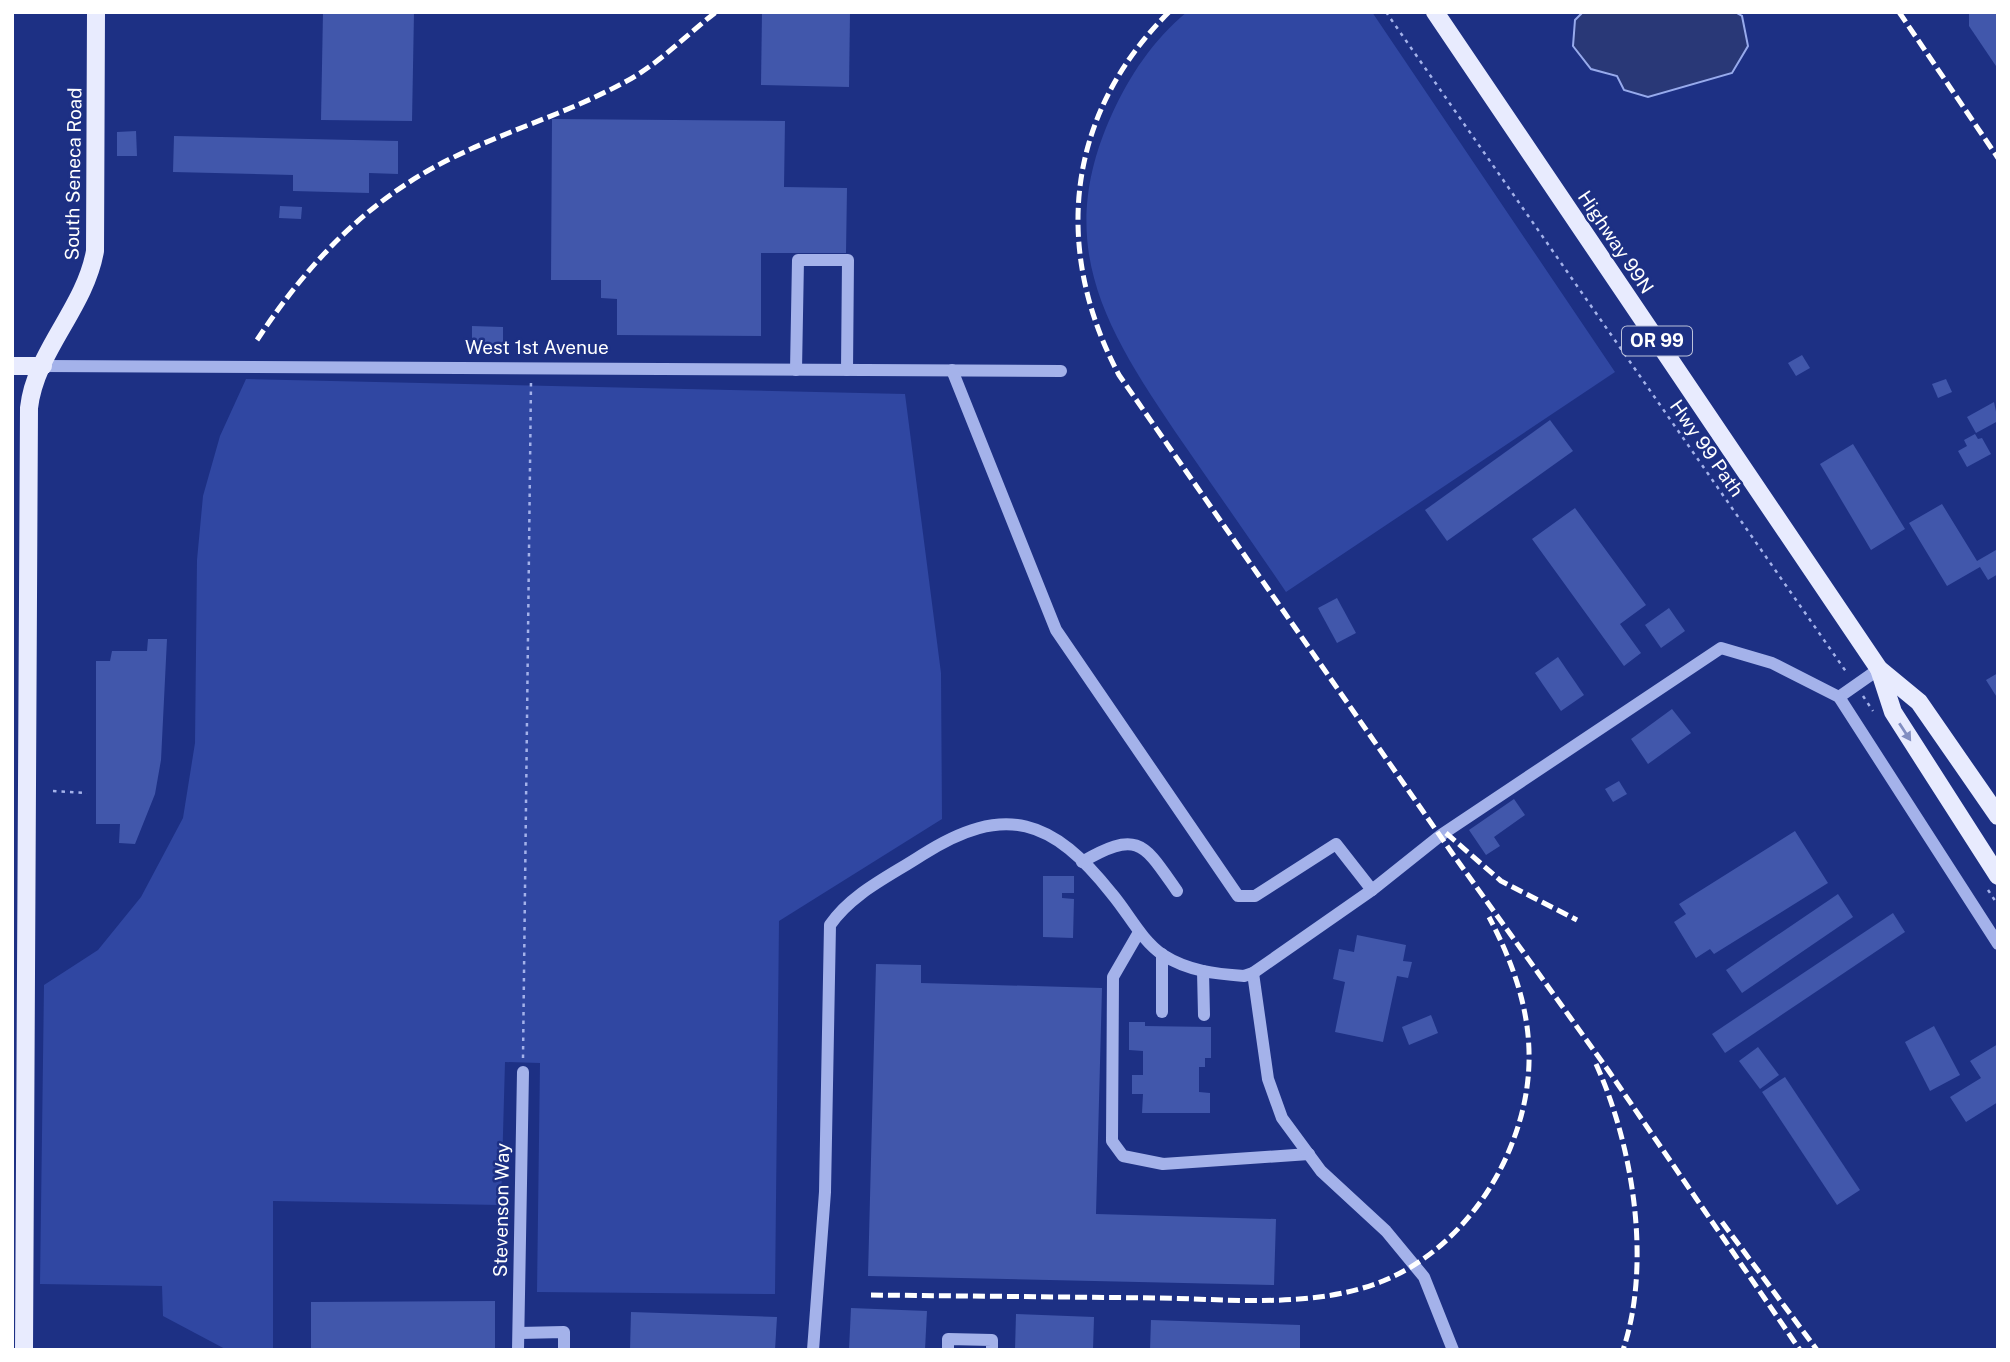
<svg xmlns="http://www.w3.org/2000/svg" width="2010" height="1362" font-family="'Public Sans',sans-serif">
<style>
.green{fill:#3047a2}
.water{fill:#293877;stroke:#97aaec;stroke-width:2}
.building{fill:#4157ab}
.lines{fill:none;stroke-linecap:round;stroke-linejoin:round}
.path{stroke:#a4b2ea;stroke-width:2.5;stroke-dasharray:3.5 5;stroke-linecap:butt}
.minor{stroke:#a4b2ea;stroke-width:12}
.major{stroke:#e8ebfe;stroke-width:18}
.rail{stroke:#fff;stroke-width:5;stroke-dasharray:12 5;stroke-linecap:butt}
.oneway{fill:#828ec1}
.labels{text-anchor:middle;stroke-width:5;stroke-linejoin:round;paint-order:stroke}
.shield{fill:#1d3084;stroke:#bbc1da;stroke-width:2}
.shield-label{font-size:18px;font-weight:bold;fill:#fff}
.street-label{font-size:19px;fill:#fff;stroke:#1d3084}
</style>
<rect width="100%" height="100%" fill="#1d3084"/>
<g class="green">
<path d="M1187,12H1372L1615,372L1286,592C1252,542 1217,492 1183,443C1109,334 1051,248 1112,114C1130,75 1153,40 1187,12Z"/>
<path d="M246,379L905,394L941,673L942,819L779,921L775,1294L537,1292L540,1063L505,1062L501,1205L273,1201V1350H227L163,1316L162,1286L40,1284L44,985L98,950L141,897L183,818L195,743L197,560L203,496L220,436Z"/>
</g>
<path class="water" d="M1583,12H1735L1742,16L1748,46L1732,73L1648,97L1624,90L1617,76L1591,69L1573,46L1575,20Z"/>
<g class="building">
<path d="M323,12H414L412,121L321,120Z"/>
<path d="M762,12H850L849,87L761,85Z"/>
<path d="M1969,12H1998V69L1969,26Z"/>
<path d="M552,119L785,121L784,187L847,188L846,253H761V336L617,335V299L601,298V280H551Z"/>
<path d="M136,131L137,156H117V132Z"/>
<path d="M174,136L398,141V174L369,173V193L293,191V175L173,172Z"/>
<path d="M280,206L302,207L301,219L279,218Z"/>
<path d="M472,326L503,327V345L472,344Z"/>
<path d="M1802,355L1810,368L1796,376L1788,363Z"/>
<path d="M1946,379L1952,392L1938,398L1932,384Z"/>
<path d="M1994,402L1998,421L1976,433L1967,417Z"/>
<path d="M1550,420L1573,451L1447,541L1425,510Z"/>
<path d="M1975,434L1978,439L1982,438L1991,454L1967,467L1958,451L1967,446L1964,440Z"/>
<path d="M1853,444L1905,529L1871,550L1820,464Z"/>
<path d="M1942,504L1977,561L1996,550L1998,574L1988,580L1980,567L1947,586L1909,523Z"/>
<path d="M1575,508L1646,605L1620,624L1641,653L1624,666L1532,539Z"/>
<path d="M1337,598L1356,633L1337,643L1318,608Z"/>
<path d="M1669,608L1685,631L1661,648L1645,625Z"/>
<path d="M148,639H167L161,760L155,794L135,844L119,843L120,824H96V661H110L112,651H147Z"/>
<path d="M1558,657L1584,695L1561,711L1535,673Z"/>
<path d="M1998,673V699L1986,680Z"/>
<path d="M1672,709L1691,733L1648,764L1631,739Z"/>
<path d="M1619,781L1627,794L1613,802L1605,789Z"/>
<path d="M1514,799L1525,815L1494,837L1500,846L1486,855L1469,830Z"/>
<path d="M1795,831L1828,883L1714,954L1710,949L1696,958L1674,922L1686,914L1679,904Z"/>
<path d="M1043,876H1074V893H1062V898L1074,899L1073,938L1043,937Z"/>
<path d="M1838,894L1853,917L1742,993L1726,970Z"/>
<path d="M1893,913L1905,932L1725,1053L1712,1034Z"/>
<path d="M1357,935L1406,945L1403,961L1412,962L1408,978L1397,976L1383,1042L1335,1032L1345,982L1333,979L1339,949L1354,952Z"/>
<path d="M876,964L921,965V983L1102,988L1096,1214L1276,1219L1274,1285L868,1276Z"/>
<path d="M1431,1015L1438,1033L1409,1045L1402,1027Z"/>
<path d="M1129,1022H1145V1026L1211,1027V1058H1205V1067H1199V1092L1210,1093V1113H1142L1143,1094H1132V1075H1143V1051L1129,1050Z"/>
<path d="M1934,1026L1960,1075L1930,1091L1905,1042Z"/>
<path d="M1998,1044V1102L1966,1122L1950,1097L1981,1078L1970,1061Z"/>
<path d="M1758,1047L1779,1075L1760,1089L1739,1061Z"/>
<path d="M1785,1077L1860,1190L1837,1205L1762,1092Z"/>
<path d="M495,1301V1350H311V1302Z"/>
<path d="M851,1308L927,1311L925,1350H849Z"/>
<path d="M631,1312L777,1317L775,1350H630Z"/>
<path d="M1016,1314L1094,1317L1093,1350H1015Z"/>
<path d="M1151,1320L1300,1325V1350H1150Z"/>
</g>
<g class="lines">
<g class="path">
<path d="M1386,12L1847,673"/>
<path d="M1863,696L1873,711"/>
<path d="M53,791L87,793"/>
<path d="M1988,890L1998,905"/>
<path d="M523,1058L531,382"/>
</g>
<g class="minor">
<path d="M43,366L1061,371"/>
<path d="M796,370L798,260H848L847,370"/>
<path d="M952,370L1056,630L1238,896H1255L1336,844L1372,890"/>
<path d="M1839,697L1879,669"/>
<path d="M1082,862C1139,829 1144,844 1177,891"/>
<path d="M1139,932L1113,977L1112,1141L1123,1156L1163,1164L1309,1154"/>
<path d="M1162,954V1012"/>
<path d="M1203,971L1204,1015"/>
<path d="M1253,973L1268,1079L1282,1118L1321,1171L1386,1231L1424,1277L1453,1350"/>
<path d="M519,1333L564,1332V1350"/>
<path d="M518,1350L523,1072"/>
<path d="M813,1350L825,1192L830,925C852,893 890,876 922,855C1005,802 1053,819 1112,894C1129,914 1141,940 1163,955C1188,971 1216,974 1244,976L1253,973L1372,890L1441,835L1721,648L1772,663L1839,697L1998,944"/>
<path d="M948,1350V1339L992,1340V1350"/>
</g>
<g class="major">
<path d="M1435,12L1879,669L1919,702L1998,816"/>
<path d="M12,366H43"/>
<path d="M1879,669L1893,712L1998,876"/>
<path d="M24,1350L29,408C35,352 85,308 95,251L96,12"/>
</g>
<g class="rail">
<path d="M1169,12C1066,114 1052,249 1119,375L1452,853L1608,1070L1800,1350"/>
<path d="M1899,12L1998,158"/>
<path d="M257,340C308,263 368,199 452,158C508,130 568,113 623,83C658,65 685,36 716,12"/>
<path d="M1446,833L1501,881L1577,920"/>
<path d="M1596,1064C1633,1145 1652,1264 1623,1350"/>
<path d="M1722,1222L1817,1350"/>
<path d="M871,1295C966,1296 1062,1297 1157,1298C1230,1299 1314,1309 1383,1281C1442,1257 1488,1204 1511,1146C1544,1064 1529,993 1489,917"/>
</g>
</g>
<defs><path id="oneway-solid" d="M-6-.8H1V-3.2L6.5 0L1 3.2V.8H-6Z" transform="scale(1.75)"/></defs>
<use class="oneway" href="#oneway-solid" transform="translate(1905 732) rotate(57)"/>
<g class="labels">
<rect class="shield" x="1622" y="326.5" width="70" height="29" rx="5"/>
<g class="shield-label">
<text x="1657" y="347">OR 99</text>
</g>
<g class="street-label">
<text transform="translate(73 174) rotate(-89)" y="7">South Seneca Road</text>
<text transform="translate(1616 242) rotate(56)" y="7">Highway 99N</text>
<text x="537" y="354">West 1st Avenue</text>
<text transform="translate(1707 448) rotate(55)" y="7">Hwy 99 Path</text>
<text transform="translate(501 1210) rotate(-89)" y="7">Stevenson Way</text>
</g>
</g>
<rect width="2010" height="1362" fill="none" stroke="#ffffff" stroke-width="28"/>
</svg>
